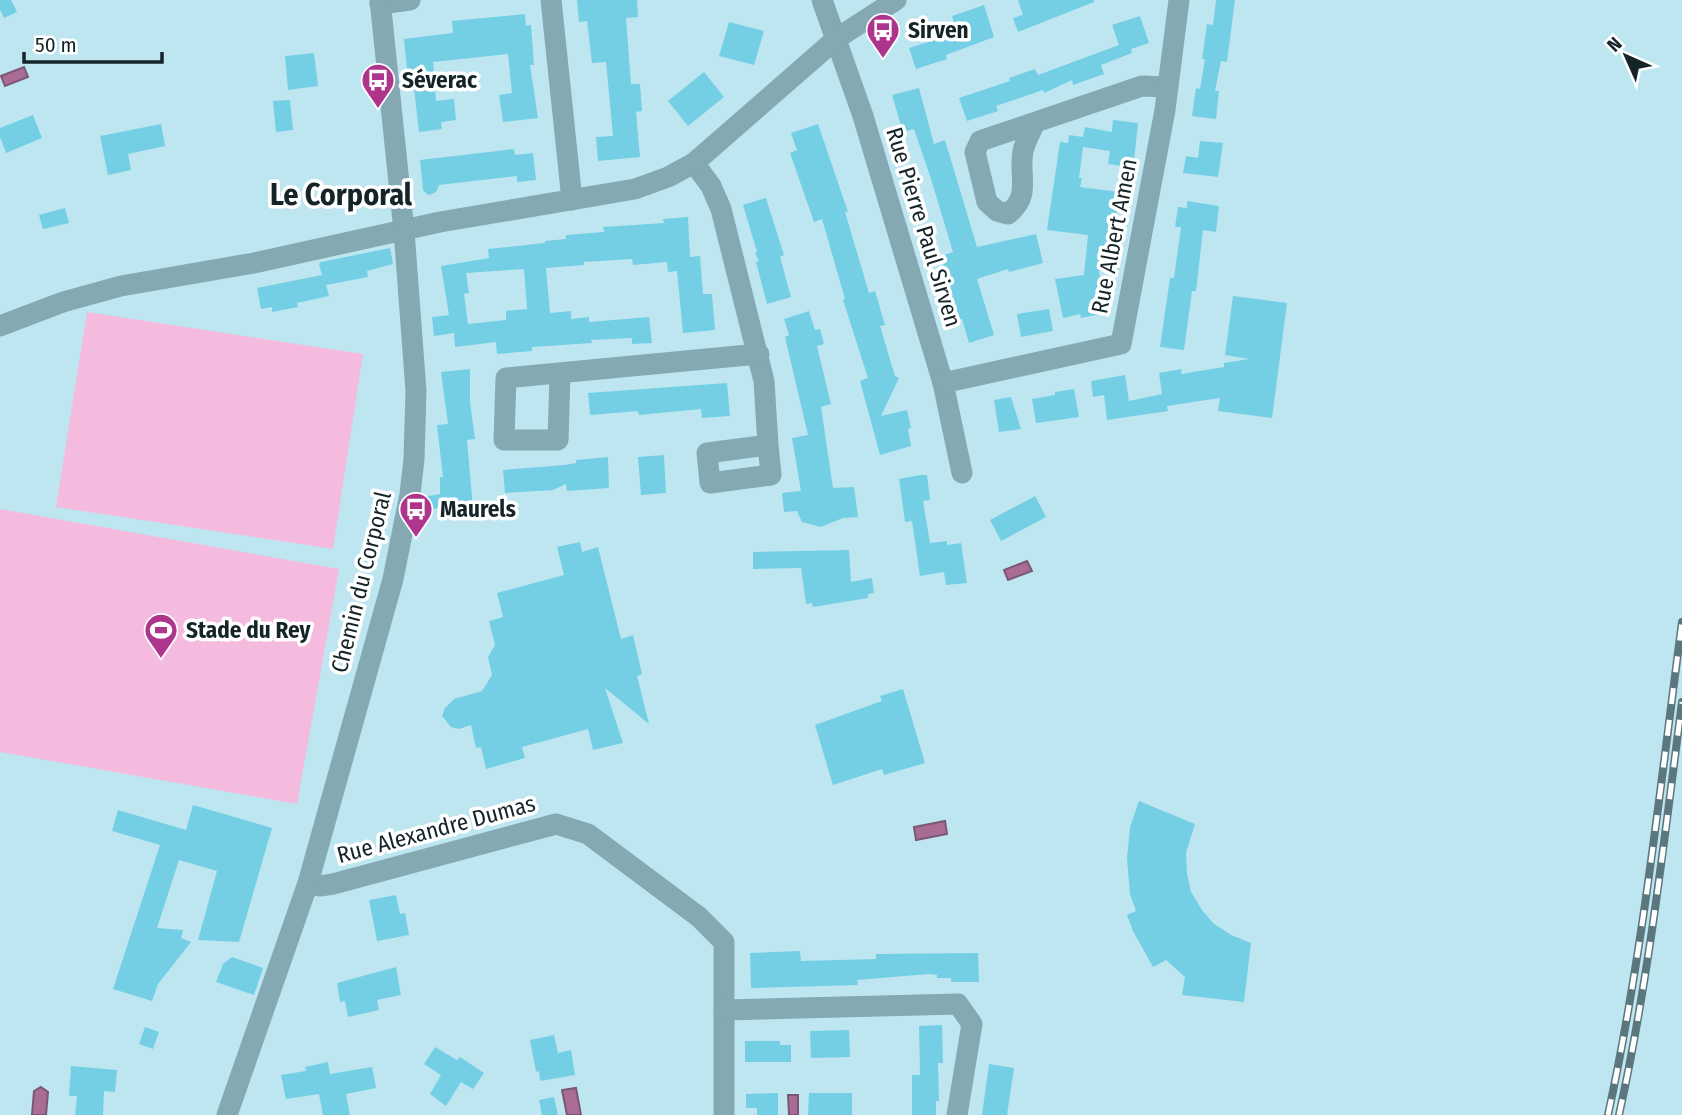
<svg xmlns="http://www.w3.org/2000/svg" width="1682" height="1115" font-family="'Fira Sans Condensed',sans-serif">
<style>
.green{fill:#f4bbdf}
.water{fill:#a96d94;stroke:#7c5774;stroke-width:2}
.building{fill:#74cfe5;fill-rule:evenodd}
.lines{fill:none;stroke-linecap:round;stroke-linejoin:round}
.minor{stroke:#85a9b3;stroke-width:21}
.rail-casing{stroke:#5c767d;stroke-width:8}
.rail{stroke:#fff;stroke-width:5;stroke-dasharray:16;stroke-linecap:butt}
.labels{text-anchor:middle;stroke-width:7;stroke-linejoin:round;paint-order:stroke}
.poi-label{font-size:23px;font-weight:bold;fill:#142428;stroke:#fff;text-anchor:start}
.street-label{font-size:23px;fill:#142428;stroke:#fff}
.district-label{font-size:30px;font-weight:bold;fill:#142428;stroke:#fff}
</style>
<rect width="100%" height="100%" fill="#bee6f1"/>
<g class="green">
<path d="M87,312L363,354L333,549L56,507Z"/>
<path d="M0,509L339,569L297,804L0,752Z"/>
</g>
<g class="water">
<path d="M24,67L28,77L5,86L1,76Z"/>
<path d="M1027,561L1032,571L1008,580L1004,570Z"/>
<path d="M945,821L947,834L916,840L914,827Z"/>
<path d="M41,1087L48,1092L46,1115H32L34,1091Z"/>
<path d="M576,1088L581,1115H567L562,1090Z"/>
<path d="M788,1095H798V1115H789Z"/>
</g>
<g class="building">
<path d="M0,0H11L17,12L4,18L0,10Z"/>
<path d="M577,0H637L638,17L626,18L631,84H640L642,111L636,112L640,157L598,161L596,137L613,136L606,62L592,63L587,21L579,22Z"/>
<path d="M1018,0H1094V2L1018,32L1013,18L1023,15Z"/>
<path d="M1216,0H1235L1227,62L1221,61L1215,91H1219L1216,119L1192,116L1196,88L1200,89L1205,59H1202L1207,24L1213,25Z"/>
<path d="M984,5L994,37L946,55L947,59L916,69L909,48L957,33L952,16Z"/>
<path d="M525,14L526,26L531,25L534,65H530L538,118L503,122L499,95L512,93L508,54L433,62L436,101L454,99L456,120L441,122L442,129L419,132L413,79L408,80L404,39L453,33L452,21Z"/>
<path d="M1140,16L1149,43L1131,49L1132,53L1101,65L1104,74L1073,85L1072,80L1044,93L1043,90L996,106L998,111L967,121L959,98L1010,81L1009,78L1035,69L1038,75L1119,45L1112,25Z"/>
<path d="M729,22L764,31L754,65L719,56Z"/>
<path d="M314,53L318,86L288,90L285,56Z"/>
<path d="M704,72L724,97L688,126L668,101Z"/>
<path d="M919,88L934,144L945,140L977,247L1036,234L1043,263L1009,272L1008,269L977,279L994,335L969,343L962,319L958,320L941,256L953,252L931,179L914,129L903,132L892,95Z"/>
<path d="M290,100L293,130L276,132L273,101Z"/>
<path d="M33,115L42,138L6,153L0,137V128Z"/>
<path d="M1113,120L1138,123L1134,161L1131,160L1130,167L1108,164L1110,151L1083,147L1079,178H1082L1080,187L1127,193L1125,208H1117L1114,238L1122,239L1118,273L1099,271L1106,313L1081,318L1080,314L1063,318L1055,279L1084,275L1088,235L1047,230L1060,142L1068,143L1069,135L1083,137L1085,127L1112,132Z"/>
<path d="M161,124L165,146L128,154L131,170L108,175L100,136Z"/>
<path d="M818,124L848,212H845L869,293L875,291L885,325L880,326L895,376L899,378L881,416L907,410L911,428L908,429L911,446L880,455L860,381L868,378L843,300L845,299L822,219L814,222L790,153L797,150L791,133Z"/>
<path d="M1200,141L1223,143L1218,177L1183,173L1186,156L1198,158Z"/>
<path d="M514,149L515,155L533,153L536,180L517,182V176L439,185L436,192L432,194L428,195L423,190L420,160Z"/>
<path d="M766,198L784,255L780,257L791,297L767,304L756,262L759,261L755,253L757,252L743,205Z"/>
<path d="M1187,201L1219,206L1216,232L1203,230L1196,291H1192L1184,350L1160,347L1170,278H1174L1181,227H1175L1178,207L1187,208Z"/>
<path d="M65,208L69,223L43,229L39,215Z"/>
<path d="M688,217L690,257L700,256L703,294H712L715,330L683,333L677,271L668,272L667,262L633,265L632,259L584,262V265L546,268L550,313L571,311V319L589,317V322L649,317L652,343L632,344V338L591,340L592,343L532,347V351L497,354L496,342L455,347L454,333L434,336L432,317L449,315L441,266L489,258L488,249L545,243V241L566,239V235L604,232L603,227L664,223L663,219ZM524,269L527,309L506,311V320L468,324L464,294L469,293L466,273Z"/>
<path d="M390,248L393,264L367,271L368,277L326,285L329,296L297,303L298,307L272,312V307L261,309L257,288L322,275L319,264L321,262Z"/>
<path d="M1233,296L1287,303L1272,418L1218,411L1220,398L1167,406L1168,411L1107,420L1104,395L1093,397L1091,381L1125,375L1129,401L1162,394L1159,373L1182,369L1181,374L1224,367V363L1249,359L1225,355Z"/>
<path d="M1049,309L1053,331L1021,337L1017,314Z"/>
<path d="M809,311L815,330L820,329L824,344L817,346L831,404L821,407L833,488L854,487L858,517L843,518L821,527L802,522L797,511L784,512L782,493L801,491L792,438L808,435L785,337L789,335L784,319Z"/>
<path d="M470,369V402L475,439L467,440L473,508L452,510L451,507L420,510L423,497L440,494V477H443L437,425L448,424L441,372Z"/>
<path d="M727,383L730,416L702,418L701,409L639,415L638,411L590,415L588,393Z"/>
<path d="M1074,389L1079,417L1036,423L1032,399L1055,395V392Z"/>
<path d="M1011,397L1021,429L999,432L994,400Z"/>
<path d="M664,455L666,493L641,495L638,457Z"/>
<path d="M608,457L609,488L567,491L566,484L553,490L505,493L503,470L564,465L576,463V460Z"/>
<path d="M920,475H927L930,500L923,501L930,543L947,541V545L961,543L967,583L946,585L944,572L920,576L912,521L905,522L899,479Z"/>
<path d="M1035,496L1046,517L1001,541L990,520Z"/>
<path d="M580,542L582,552L598,547L621,639L633,635L642,674L637,676L649,724L605,688L623,743L593,750L588,729L522,747L525,758L486,769L481,747L476,748L471,725L459,729L451,727L442,716L445,708L454,699L482,691L492,675L488,657L495,645L489,621L503,617L497,593L564,575L557,547Z"/>
<path d="M849,550L851,582L872,578L874,593L868,594V598L813,607L812,603L806,604L801,568L753,569V552Z"/>
<path d="M903,689L925,763L884,775L882,769L833,785L815,725L882,701L880,696Z"/>
<path d="M1139,801L1195,824L1186,853L1187,874L1191,892L1202,910L1213,923L1231,935L1251,943L1244,1002L1182,995L1185,977L1166,960L1153,967L1133,931L1127,915L1136,911L1130,894L1127,858L1130,827Z"/>
<path d="M193,805L272,828L239,942L198,940L217,871L179,860L157,928L183,930L181,938L191,942L158,984L152,1001L113,989L160,845L112,831L118,810L186,830Z"/>
<path d="M396,895L400,914L405,913L409,935L377,941L369,900Z"/>
<path d="M800,951L801,961L876,959V954L978,953L979,982H951V978H937V975L929,974L857,980L858,985L751,988L750,953Z"/>
<path d="M232,957L263,968L254,995L216,982L223,964Z"/>
<path d="M396,967L401,995L377,1000L379,1010L348,1017L345,1001L340,1002L337,983Z"/>
<path d="M942,1025L943,1063H938L939,1101H936V1115H912V1075H920L919,1026Z"/>
<path d="M145,1027L159,1032L153,1049L139,1044Z"/>
<path d="M849,1030L850,1057L811,1058L810,1031Z"/>
<path d="M554,1035L558,1053L571,1050L575,1075L540,1081L539,1071L536,1072L530,1040Z"/>
<path d="M745,1041H780V1045H791V1062H745Z"/>
<path d="M435,1047L457,1060L460,1057L484,1073L473,1089L461,1082L446,1106L430,1094L441,1075L424,1064Z"/>
<path d="M328,1062L330,1074L372,1067L376,1088L346,1094L350,1115H323L319,1094L286,1099L281,1075L306,1071L305,1067Z"/>
<path d="M989,1064L1014,1068L1007,1115H982Z"/>
<path d="M71,1066L117,1070L115,1092L104,1091L103,1115H75L77,1096H69Z"/>
<path d="M778,1093V1115H757V1108H746V1094Z"/>
<path d="M809,1093H852V1115H808Z"/>
<path d="M554,1097L558,1115H542L539,1100Z"/>
</g>
<g class="lines">
<g class="minor">
<path d="M551,0L572,200"/>
<path d="M822,0L863,116L943,383L962,473"/>
<path d="M380,4L410,0"/>
<path d="M1034,124C1031,132 1025,142 1023,151C1018,176 1032,195 1008,214L997,211L987,202L975,152L980,141L1142,86L1167,87"/>
<path d="M694,163L711,186L721,209L764,381L768,445L707,453L710,483L771,475L768,445"/>
<path d="M0,326L63,302L121,286L254,263L440,222L635,189L668,177L694,163L836,39L896,0"/>
<path d="M560,374L558,440H504L506,378L759,354"/>
<path d="M943,383L1121,344L1165,110L1179,0"/>
<path d="M308,883L320,886L333,884L556,824L588,834L699,917L724,942V1115"/>
<path d="M724,1010L958,1004L972,1024L957,1115"/>
<path d="M227,1115L308,883L393,579L410,494L414,459L416,391L404,231L380,0"/>
</g>
<defs>
<g id="rail">
<path d="M1608,1115C1643,953 1660,787 1682,622"/>
<path d="M1619,1115C1649,979 1664,840 1682,702"/>
</g>
</defs>
<use href="#rail" class="rail-casing"/>
<use href="#rail" class="rail"/>
</g>
<defs>
<symbol id="bus-pin" viewBox="-11 -11 22 30"><path d="M0 17L-7.5 6A9.5 9.5 0 1 1 7.5 6Z" fill="#ad368c" stroke="#fff"/><path d="M-5-6H5V4H4V6H2V4H-2V6H-4V4H-5ZM-3.5-4V0h7V-4ZM-3.5 1.2v1.5H-2V1.2ZM2 1.2v1.5H3.5V1.2Z" fill="#fff"/></symbol>
<symbol id="stadium-pin" viewBox="-11 -11 22 30"><path d="M0 17L-7.5 6A9.5 9.5 0 1 1 7.5 6Z" fill="#ad368c" stroke="#fff"/><path d="M0-5a6.5 5 0 1 0 0 10a6.5 5 0 1 0 0-10ZM-3.5-1.8h7v3.6h-7Z" fill="#fff"/></symbol>
</defs>
<g fill-rule="evenodd">
<use href="#bus-pin" x="864" y="11" width="38" height="52"/>
<use href="#bus-pin" x="359" y="61" width="38" height="52"/>
<use href="#bus-pin" x="397" y="490" width="38" height="52"/>
<use href="#stadium-pin" x="142" y="611" width="38" height="52"/>
</g>
<g class="labels">
<g class="poi-label">
<text x="908" y="38">Sirven</text>
<text x="402" y="88">Séverac</text>
<text x="440" y="517">Maurels</text>
<text x="186" y="638">Stade du Rey</text>
</g>
<g class="street-label">
<text transform="translate(924 227) rotate(73)" y="8">Rue Pierre Paul Sirven</text>
<text transform="translate(1114 236) rotate(-79)" y="8">Rue Albert Amen</text>
<text transform="translate(361 582) rotate(-76)" y="8">Chemin du Corporal</text>
<text transform="translate(436 829) rotate(-15)" y="8">Rue Alexandre Dumas</text>
</g>
<g class="district-label">
<text x="341" y="205">Le Corporal</text>
</g>
</g>
<g transform="translate(1626 56) rotate(315)" stroke="#ffffff" stroke-width="5" paint-order="stroke">
<path d="M0-5L12 26L0 18L-12 26Z" fill="#142428"/>
<text y="-10" font-size="19" font-weight="bold" text-anchor="middle" fill="#142428">N</text>
</g>
<path d="M24 52v10h138v-10" fill="none" stroke="#142428" stroke-width="3.5"/>
<text x="35" y="52" font-size="21" fill="#142428" stroke="#ffffff" stroke-width="5" paint-order="stroke">50 m</text>
</svg>
